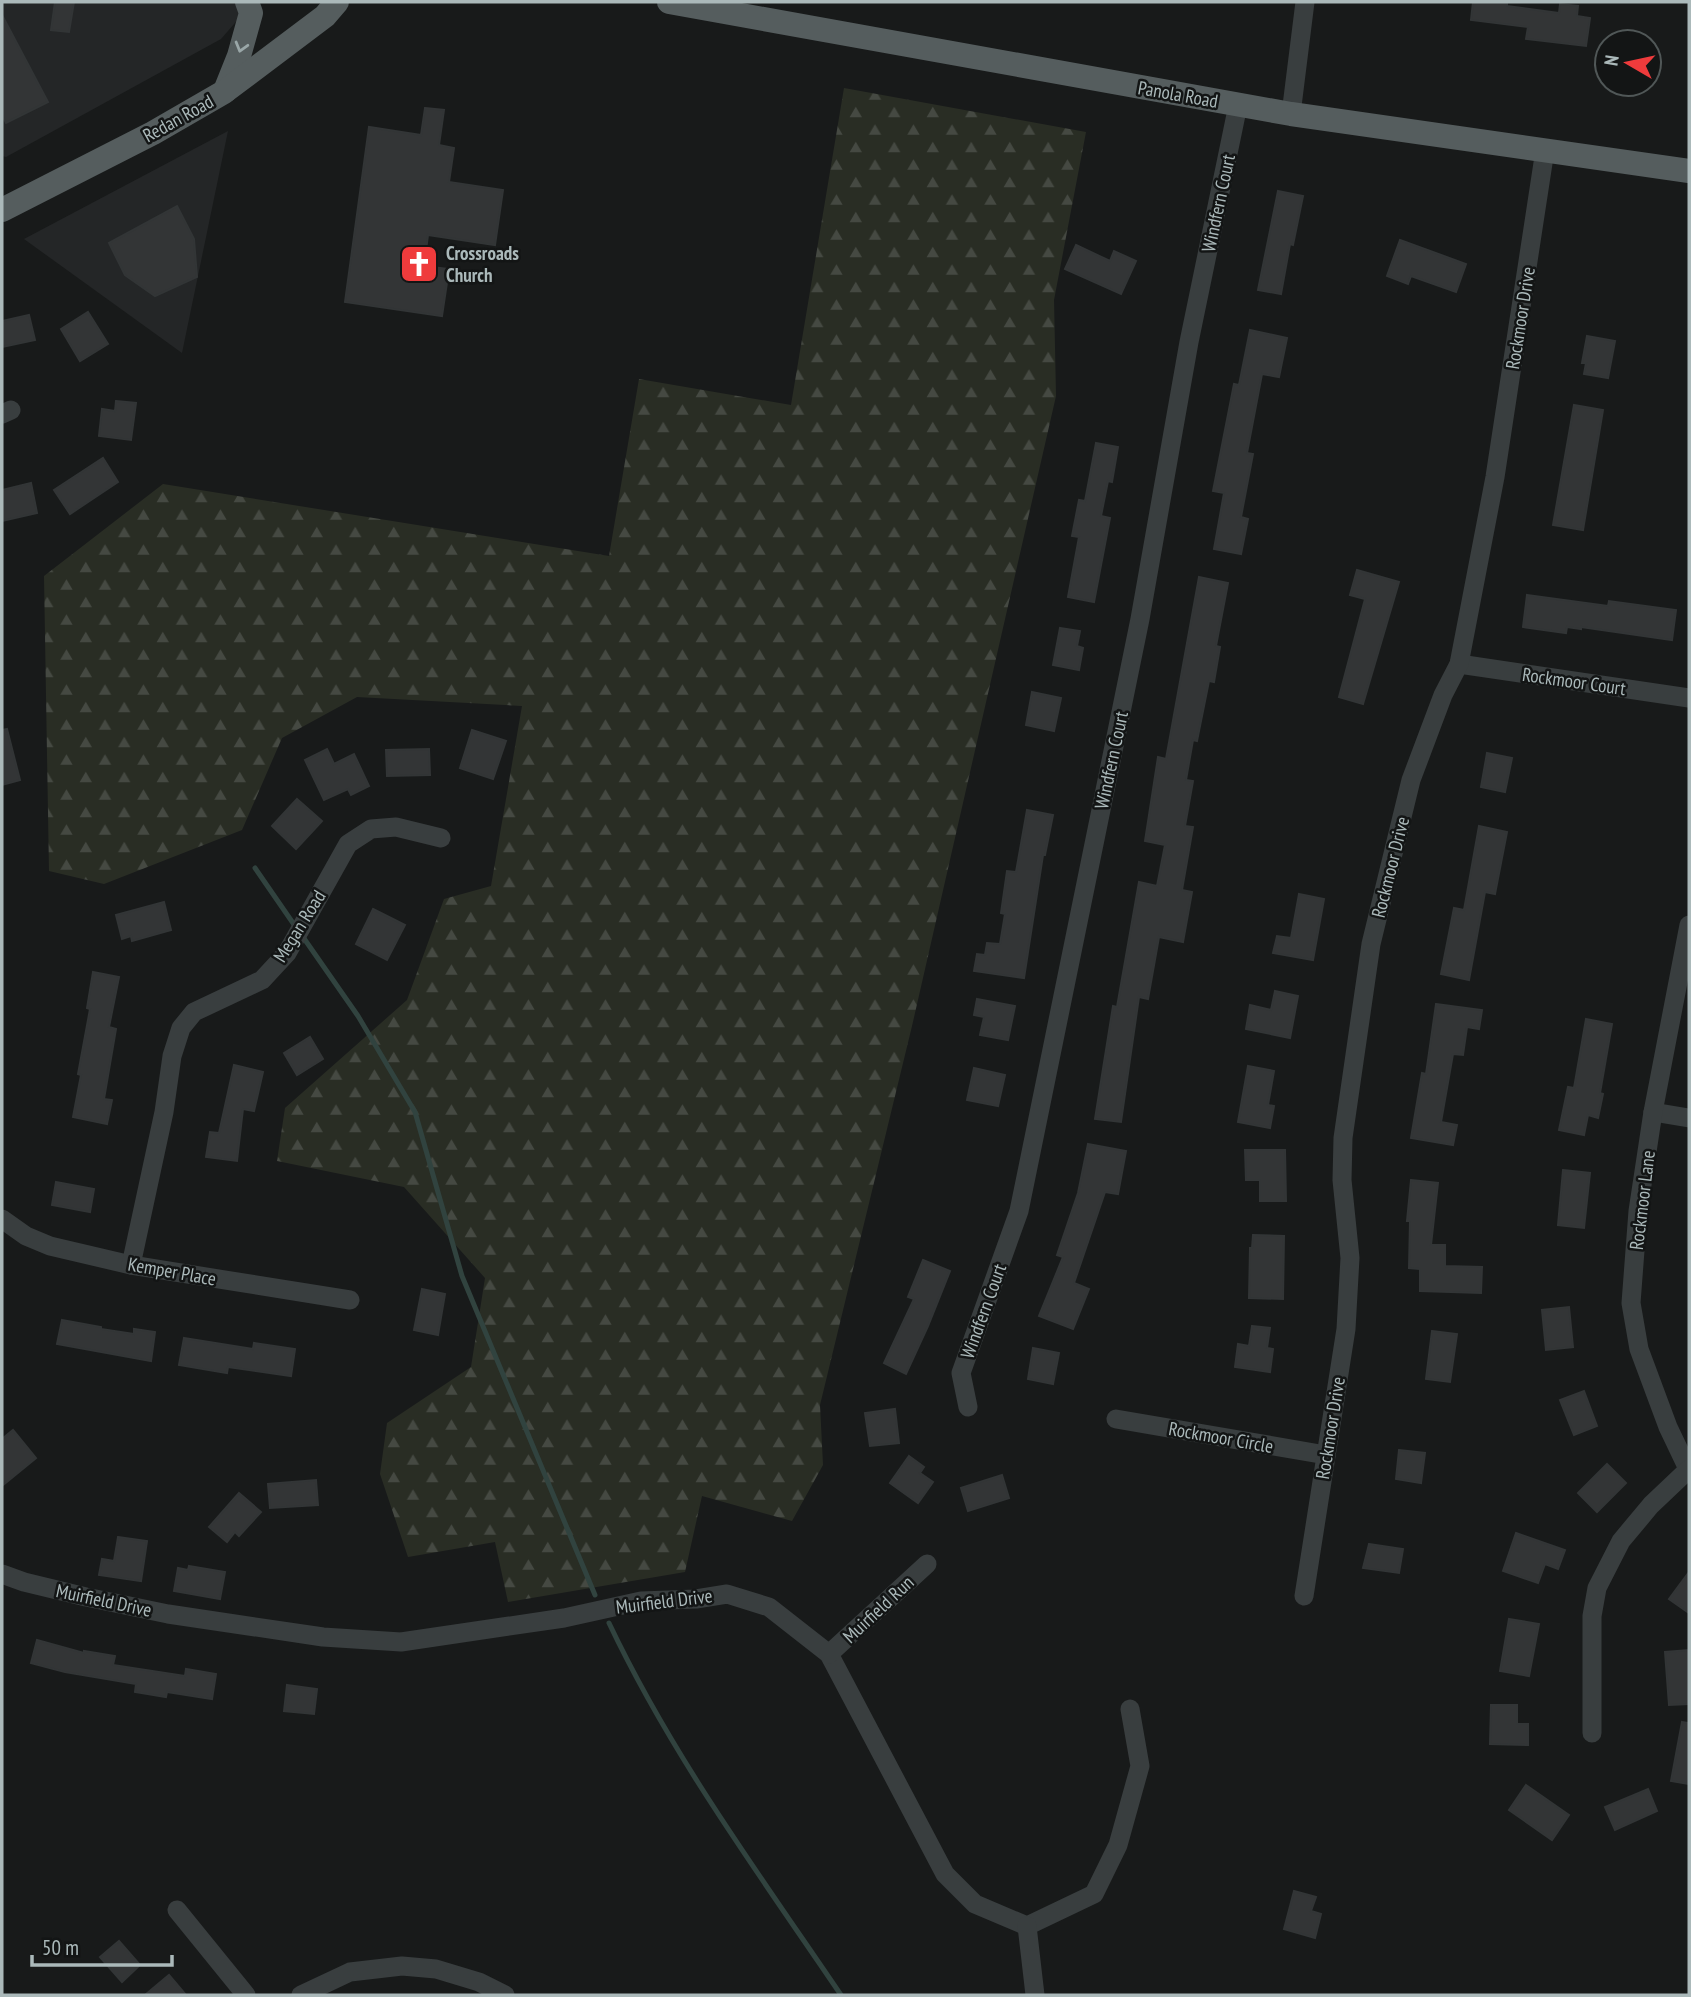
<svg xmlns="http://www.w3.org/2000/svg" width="1691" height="1997" font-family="'PT Sans Narrow',sans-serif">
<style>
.built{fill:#242627}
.forest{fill:url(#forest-firs)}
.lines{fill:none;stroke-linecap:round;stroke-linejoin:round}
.stream{stroke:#31433f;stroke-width:5}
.building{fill:#333536;stroke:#323536;stroke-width:2}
.minor{stroke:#393e3f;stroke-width:19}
.major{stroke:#555d5e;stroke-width:24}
.oneway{stroke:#9aa7a8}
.labels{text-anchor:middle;stroke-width:5;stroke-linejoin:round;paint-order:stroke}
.street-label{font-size:19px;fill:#abb9ba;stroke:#131515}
.poi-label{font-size:19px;font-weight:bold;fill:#abb9ba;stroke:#131515;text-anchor:start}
</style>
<defs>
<pattern id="forest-firs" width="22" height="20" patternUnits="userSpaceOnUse" patternTransform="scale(1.75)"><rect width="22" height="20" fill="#292d24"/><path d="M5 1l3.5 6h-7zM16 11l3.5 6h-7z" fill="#454942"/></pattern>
</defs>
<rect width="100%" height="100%" fill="#181a1a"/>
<g class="built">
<path d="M2,2H253L221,39L6,157L2,156Z"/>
<path d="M228,131L182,353L24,239Z"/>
</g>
<path class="forest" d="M844,88L1086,132L1054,300L1056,396L912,1026L820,1405L823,1465L792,1521L702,1496L685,1572L508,1602L495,1542L408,1557L380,1474L387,1423L471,1367L485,1278L404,1187L277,1161L285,1108L407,1000L444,899L491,886L522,706L357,697L282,738L242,830L104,884L49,871L44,576L163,484L609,556L639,379L791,405Z"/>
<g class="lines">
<g class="stream">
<path d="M255,868L295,926"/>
<path d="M303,937L358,1016L415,1112L462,1276L595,1595"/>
<path d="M609,1623C672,1756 759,1874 841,1995"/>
</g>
</g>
<g class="building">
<path d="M55,2H74L69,32L51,30Z"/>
<path d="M1473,2H1507V6L1559,13L1560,4L1578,6L1577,16L1590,18L1586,46L1526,39L1528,27L1471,20Z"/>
<path d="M2,15L48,102L6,123L2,115Z"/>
<path d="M425,108L444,110L439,145L454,148L449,182L503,190L495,245L428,235L424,266L449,269L442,316L345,302L369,127L421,135Z"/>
<path d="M1278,191L1303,196L1293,245L1290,244L1281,294L1258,290Z"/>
<path d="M177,206L194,239L197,277L155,296L125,275L109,243Z"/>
<path d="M1400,240L1466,264L1456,292L1411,276L1408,284L1387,276Z"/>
<path d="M1076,245L1110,261L1114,251L1136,261L1121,294L1065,269Z"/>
<path d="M88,312L108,344L80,361L61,329Z"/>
<path d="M29,315L35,340L2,347V321Z"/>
<path d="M1250,330L1287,338L1279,377L1262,374L1247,453L1253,454L1241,517L1248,519L1241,554L1214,549L1224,493L1213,491L1234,384L1239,385Z"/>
<path d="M1587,336L1615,341L1608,378L1584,374L1586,363H1582Z"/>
<path d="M116,401L136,403L131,440L99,436L102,409L115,411Z"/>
<path d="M1574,405L1603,410L1583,530L1553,525Z"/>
<path d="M1096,443L1118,447L1112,482L1108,481L1101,516L1110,518L1094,602L1068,597L1079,537L1072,536L1079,500L1085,501Z"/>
<path d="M103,458L118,482L70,514L54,490Z"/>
<path d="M31,483L37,513L2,521V490Z"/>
<path d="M1357,570L1399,582L1363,704L1339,697L1365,599L1350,595Z"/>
<path d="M1199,577L1228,583L1216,646L1220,647L1214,682L1209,681L1197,741L1193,740L1186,780L1193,781L1185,826L1193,827L1182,890L1192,892L1183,942L1159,937L1148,999L1139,997L1121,1122L1095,1119L1113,1006L1117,1007L1139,882L1157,886L1165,845L1145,841L1158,757L1166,759Z"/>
<path d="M1527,595L1608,606L1609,601L1676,610L1672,640L1581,627V629L1567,627L1566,633L1523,627Z"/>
<path d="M1060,628L1080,631L1077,646L1083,648L1079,670L1053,665Z"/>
<path d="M1032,692L1061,698L1054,731L1026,725Z"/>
<path d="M7,729L20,780L2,785V730Z"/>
<path d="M472,730L506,741L493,779L460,768Z"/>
<path d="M327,749L334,764L354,754L369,786L351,795L348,789L324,800L305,760Z"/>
<path d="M429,749L430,775L387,776L386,750Z"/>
<path d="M1487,753L1512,758L1505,792L1481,787Z"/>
<path d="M297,799L322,821L296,849L272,826Z"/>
<path d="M1027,810L1053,815L1045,855H1043L1024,978L974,971L977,954L985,955L987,943L1000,944L1005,914L1001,913L1007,871L1016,872Z"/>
<path d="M1479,826L1507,832L1495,894L1485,892L1469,980L1441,974L1454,908L1464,910Z"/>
<path d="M1299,894L1324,899L1313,960L1273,953L1277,936L1291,938Z"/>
<path d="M164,902L171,930L132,941L131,936L122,939L116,915Z"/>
<path d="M373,909L405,925L387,960L356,944Z"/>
<path d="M93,972L119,977L109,1027L116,1029L104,1099L112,1100L107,1124L73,1117L81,1075L78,1074L90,1009L87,1008Z"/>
<path d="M1275,991L1298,996L1290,1038L1246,1029L1250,1005L1271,1010Z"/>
<path d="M977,999L1015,1006L1008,1040L980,1035L984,1017L974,1015Z"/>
<path d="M1436,1004L1482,1010L1479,1029L1467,1027L1463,1055L1453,1054L1441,1122L1457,1125L1453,1145L1411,1138L1422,1073L1426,1074Z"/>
<path d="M1586,1019L1612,1024L1600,1093L1603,1094L1598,1118L1588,1115L1584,1135L1559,1130L1568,1087L1574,1088Z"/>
<path d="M310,1037L323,1059L297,1075L284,1053Z"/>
<path d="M234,1065L263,1072L254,1111L243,1109L237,1161L206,1157L210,1132L219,1133Z"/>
<path d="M1248,1066L1274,1071L1268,1105L1274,1106L1270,1128L1238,1122Z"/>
<path d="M974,1068L1005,1075L998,1106L967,1100Z"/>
<path d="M1088,1144L1126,1151L1118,1194L1105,1192L1074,1283L1089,1289L1073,1329L1039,1316L1063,1257L1057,1255L1078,1193Z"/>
<path d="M1245,1150H1285L1286,1201H1260V1180H1246Z"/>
<path d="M1563,1170L1590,1173L1584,1228L1558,1225Z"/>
<path d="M1411,1180L1438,1183L1431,1245H1445V1266L1482,1267L1481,1293L1420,1291V1269L1409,1268L1410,1221H1407Z"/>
<path d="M56,1182L94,1189L90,1212L52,1205Z"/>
<path d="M1253,1235L1284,1236L1283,1299L1249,1298L1250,1248H1252Z"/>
<path d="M923,1260L950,1271L928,1326L906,1374L884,1363L914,1299L908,1297Z"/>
<path d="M422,1289L445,1294L438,1335L414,1330Z"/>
<path d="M1569,1307L1573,1347L1546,1350L1542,1310Z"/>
<path d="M62,1320L101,1327V1329L134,1334V1329L155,1332L151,1361L57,1344Z"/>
<path d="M1252,1326L1270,1328L1267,1348L1273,1349L1270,1372L1235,1367L1238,1344L1249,1346Z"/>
<path d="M1432,1331L1457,1334L1450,1382L1426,1379Z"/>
<path d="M184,1338L253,1349L254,1343L295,1349L291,1376L228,1367L227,1373L179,1365Z"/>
<path d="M1033,1348L1059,1353L1053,1384L1028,1379Z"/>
<path d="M1584,1391L1597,1426L1574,1435L1560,1400Z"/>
<path d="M895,1409L899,1443L870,1446L865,1413Z"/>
<path d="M13,1430L36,1458L2,1486V1439Z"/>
<path d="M1399,1450L1425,1453L1421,1483L1396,1479Z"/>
<path d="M909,1456L924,1467L920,1473L933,1482L918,1503L890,1483Z"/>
<path d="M1607,1464L1626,1483L1597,1512L1578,1493Z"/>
<path d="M1002,1475L1009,1498L968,1511L961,1488Z"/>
<path d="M316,1480L318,1505L270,1508L268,1484Z"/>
<path d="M239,1493L261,1512L239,1536L235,1532L227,1542L209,1527Z"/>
<path d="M1516,1533L1565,1550L1558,1569L1545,1564L1538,1583L1503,1571Z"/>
<path d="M118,1537L147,1541L141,1581L99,1575L102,1559L114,1561Z"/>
<path d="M1369,1544L1403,1549L1399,1573L1363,1568Z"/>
<path d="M189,1566L225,1572L220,1599L174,1591L178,1568L188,1570Z"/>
<path d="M1689,1572V1613L1669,1599Z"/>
<path d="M1509,1619L1539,1624L1529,1676L1500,1671Z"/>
<path d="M37,1640L84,1653V1651L115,1656L113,1665L185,1676L186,1669L216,1674L212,1699L167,1692L166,1697L135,1692L136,1684L65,1672L31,1663Z"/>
<path d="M1689,1650V1704L1669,1705L1665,1652Z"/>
<path d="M287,1685L317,1689L314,1714L284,1711Z"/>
<path d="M1491,1705H1517V1724H1528V1745L1490,1744Z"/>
<path d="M1682,1722L1689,1723V1784L1671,1781Z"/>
<path d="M1526,1785L1569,1815L1552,1840L1509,1810Z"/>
<path d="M1648,1789L1657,1811L1615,1830L1605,1807Z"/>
<path d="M1294,1891L1316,1897L1311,1911L1321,1914L1315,1938L1284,1929Z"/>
<path d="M119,1941L140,1965L122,1982L100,1957Z"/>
<path d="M169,1975L186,1995H145Z"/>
</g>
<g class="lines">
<g class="minor">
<path d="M1291,114L1305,2"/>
<path d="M2,414L11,410"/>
<path d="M1459,664L1689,698"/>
<path d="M1653,1112L1689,1118"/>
<path d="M2,1219L26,1236L50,1246L131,1265L350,1300"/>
<path d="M131,1265L164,1112L172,1056L181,1028L194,1012L262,980L287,953L348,844L371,829L396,827L441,838"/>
<path d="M968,1407L961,1373L1019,1211L1140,619L1189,342L1238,105"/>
<path d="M1116,1419L1326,1455"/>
<path d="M1688,1469L1668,1427L1639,1349L1631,1303L1638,1211L1653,1112L1689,925"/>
<path d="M2,1574L24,1582L86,1597L168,1614L323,1637L401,1642L564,1618L641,1601L696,1599L727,1594L769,1607L829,1654L945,1874L975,1904L1027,1926L1094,1894L1118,1845L1140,1766L1130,1709"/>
<path d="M1304,1596L1346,1329L1350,1258L1342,1180L1343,1138L1371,944L1411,780L1443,695L1459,664L1495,477L1545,150"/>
<path d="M829,1654L927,1564"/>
<path d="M1592,1733V1616L1597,1588L1621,1541L1651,1505L1689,1469"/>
<path d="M177,1910L246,1995"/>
<path d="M1027,1926L1035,1995"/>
<path d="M301,1995L350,1972L402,1966L436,1969L479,1982L505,1995"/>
</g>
<g class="major">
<path d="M669,2L1291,114L1689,171"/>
<path d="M225,91L239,56L251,13L247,2"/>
<path d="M2,210L153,133L224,92L325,16L337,2"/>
</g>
</g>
<defs><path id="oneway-chevron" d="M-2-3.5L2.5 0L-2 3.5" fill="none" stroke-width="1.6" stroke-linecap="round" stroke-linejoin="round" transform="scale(1.75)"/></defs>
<use class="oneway" href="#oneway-chevron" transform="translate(241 47) rotate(106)"/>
<defs>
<symbol id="church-square" viewBox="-11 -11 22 22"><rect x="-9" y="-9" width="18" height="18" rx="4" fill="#ef3b3c" stroke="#131515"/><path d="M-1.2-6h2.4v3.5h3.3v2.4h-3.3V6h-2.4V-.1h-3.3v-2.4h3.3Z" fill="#fff"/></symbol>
</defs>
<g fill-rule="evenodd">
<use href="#church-square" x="397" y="242" width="44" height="44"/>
</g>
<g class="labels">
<g class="street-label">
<text transform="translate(1178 94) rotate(10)" y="7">Panola Road</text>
<text transform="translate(178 118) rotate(-29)" y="7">Redan Road</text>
<text transform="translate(1218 203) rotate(-78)" y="7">Windfern Court</text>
<text transform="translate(1520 318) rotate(-81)" y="7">Rockmoor Drive</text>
<text transform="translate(1574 681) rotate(8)" y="7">Rockmoor Court</text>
<text transform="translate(1111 760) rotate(-78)" y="7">Windfern Court</text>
<text transform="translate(1390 867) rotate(-76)" y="7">Rockmoor Drive</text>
<text transform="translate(299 926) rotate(-58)" y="7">Megan Road</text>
<text transform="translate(1642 1200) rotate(-83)" y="7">Rockmoor Lane</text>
<text transform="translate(172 1271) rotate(10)" y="7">Kemper Place</text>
<text transform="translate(983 1311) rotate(-70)" y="7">Windfern Court</text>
<text transform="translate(1330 1428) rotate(-81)" y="7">Rockmoor Drive</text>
<text transform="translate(1221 1437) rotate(10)" y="7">Rockmoor Circle</text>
<text transform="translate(104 1600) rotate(12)" y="7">Muirfield Drive</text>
<text transform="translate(664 1601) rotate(-7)" y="7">Muirfield Drive</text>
<text transform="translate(878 1609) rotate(-43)" y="7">Muirfield Run</text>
</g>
<g class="poi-label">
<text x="446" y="260">Crossroads<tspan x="446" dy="22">Church</tspan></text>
</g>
</g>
<rect width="1691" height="1997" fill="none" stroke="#abb9ba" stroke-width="7"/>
<g transform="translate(1628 63) rotate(279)"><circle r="33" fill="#131515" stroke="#505757" stroke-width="2"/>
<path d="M0-5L12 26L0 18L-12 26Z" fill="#ef3b3c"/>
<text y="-10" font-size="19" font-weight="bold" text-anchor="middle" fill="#abb9ba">N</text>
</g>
<path d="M32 1955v10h140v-10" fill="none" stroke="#abb9ba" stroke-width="3.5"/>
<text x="42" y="1955" font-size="21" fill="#abb9ba" stroke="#131515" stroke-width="5" paint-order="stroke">50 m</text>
</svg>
